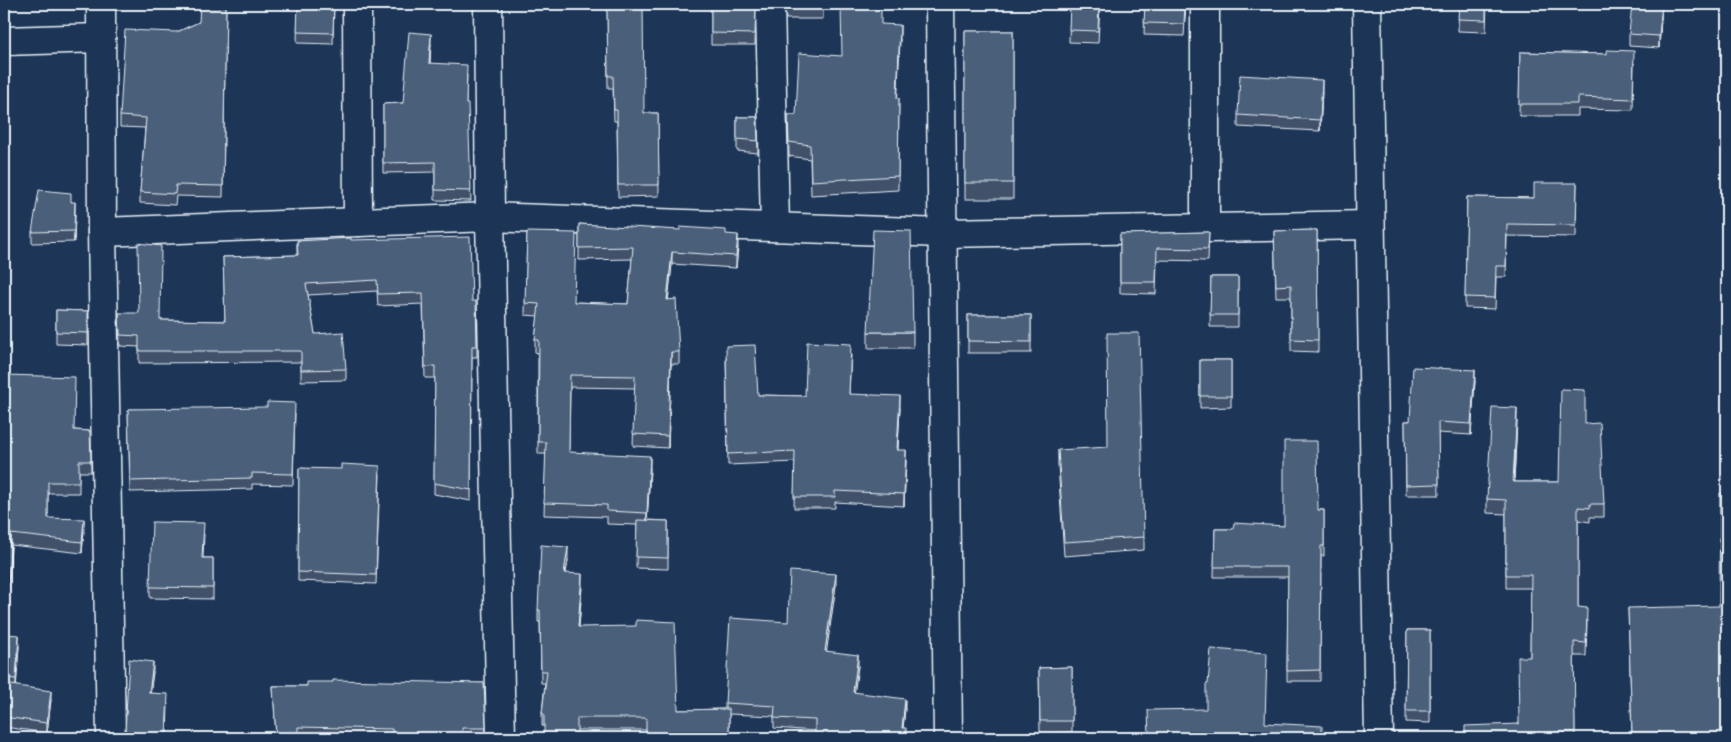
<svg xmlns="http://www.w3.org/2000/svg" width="1731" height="742" font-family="'Playpen Sans',sans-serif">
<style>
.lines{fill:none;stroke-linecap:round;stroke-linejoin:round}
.minor-casing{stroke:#e8f1f8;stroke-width:31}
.minor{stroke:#1d3557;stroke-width:28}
.wall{fill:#3f5169;stroke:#e8f1f8}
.shaded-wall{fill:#334255;stroke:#e8f1f8}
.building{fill:#495e7a;stroke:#e8f1f8}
</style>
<rect width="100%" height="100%" fill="#1d3557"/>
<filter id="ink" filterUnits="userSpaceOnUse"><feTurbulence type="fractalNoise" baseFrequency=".02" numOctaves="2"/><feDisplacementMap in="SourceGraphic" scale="10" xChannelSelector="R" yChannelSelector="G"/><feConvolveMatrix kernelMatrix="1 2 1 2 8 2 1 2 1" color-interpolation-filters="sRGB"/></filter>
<g filter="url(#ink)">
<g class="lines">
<defs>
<g id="minor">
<path d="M101,4L102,232L111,738"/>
<path d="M357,4L358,222"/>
<path d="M488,4L490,217L501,738"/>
<path d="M770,4L775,227"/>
<path d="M940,4L948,738"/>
<path d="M1205,4V228"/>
<path d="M1367,4L1379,738"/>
<path d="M4,41L101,38"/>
<path d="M102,232L490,217L943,233L1369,225"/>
</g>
</defs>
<use href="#minor" class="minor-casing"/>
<use href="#minor" class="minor"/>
</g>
<g class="wall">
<path d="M226,4L223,197L176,196L175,205L140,203V192L145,128L120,127V116L177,32L199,22Z"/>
<path d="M298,4H334L333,44L297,43Z"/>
<path d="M607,4L644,113H658L659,196L618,197L617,121H614L613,88H608Z"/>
<path d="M711,4H756L755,45H711Z"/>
<path d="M784,4H823V19H786Z"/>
<path d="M1070,4H1100L1098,43L1069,42Z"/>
<path d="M1145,4H1186L1184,36L1144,35Z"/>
<path d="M1459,4H1487L1486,32L1458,31Z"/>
<path d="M1662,4L1659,48L1629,46V34Z"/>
<path d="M881,24L900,39L897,98H899L898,190L811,195L810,159L789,156L788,115H796L842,56Z"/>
<rect x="965" y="31" width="48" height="168"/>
<path d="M431,44L430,63L467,75L466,104L471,201L435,200V172L383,173V104L403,103Z"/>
<path d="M1520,52L1607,54L1634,63L1633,110L1578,109V116H1519Z"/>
<path d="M1322,91L1320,131L1238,127V115Z"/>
<path d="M737,117H757L758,153L737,151Z"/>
<path d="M1577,183L1576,237L1507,236L1506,277H1496L1495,309L1465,308L1467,197L1534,198Z"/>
<path d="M75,214L74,242L32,243V232Z"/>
<path d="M579,224L726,234L738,247L736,268L672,264L668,300L679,352V364H671L668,448L633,446L635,388L570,387L569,452L650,468L647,520L668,521V569L636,568L637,525L607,524V517L544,515L546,454H538V353L535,352V340L538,316L525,315L527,232L574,302L628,304L632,259L579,260Z"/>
<path d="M1317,230L1318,352L1291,351V297H1276L1274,231Z"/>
<path d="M1209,232L1208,261L1157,260L1156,294L1120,293V234Z"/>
<path d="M351,240L472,301L477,346V357H472L471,501L434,494L435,378H425L423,304L378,306L377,291L308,295L315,334L346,369V380L301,381V362L139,363V347L120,346L119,313L161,320L225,321L223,257L297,255V241Z"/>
<path d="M1211,277H1238V327H1210Z"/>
<path d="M56,310L88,311V345L56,344Z"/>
<rect x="968" y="315" width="63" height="38"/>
<rect x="868" y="332" width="45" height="16"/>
<path d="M851,355L849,394L900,407L898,450L906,461L904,506L835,502V508H794L795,462L728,465L726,358L758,395L805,396Z"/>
<path d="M1200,360H1231V407L1200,408Z"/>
<path d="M1475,381L1471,435L1438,433L1439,495H1406L1405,421H1410Z"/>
<path d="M4,400L74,430L90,431L91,472H79V493H48V518L84,530L82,553L11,545L6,634L19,646L16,686L51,700L47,733L4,727Z"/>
<path d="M128,409L295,414L293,485L252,484V489L130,492Z"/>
<path d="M1517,421L1514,482H1559L1585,424L1604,504V517H1590V522L1578,520V607L1587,621L1586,656H1574L1575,738H1465L1519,724L1530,657L1531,588H1506V514L1487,513V499Z"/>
<path d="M1058,450L1144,537V550L1064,556L1058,464Z"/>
<path d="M299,468L380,474L376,584L298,581Z"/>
<path d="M1318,510H1324V556H1321L1320,681H1287L1288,577H1214L1215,529H1233L1284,526Z"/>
<path d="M204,534L203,558H213V599L150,598V587Z"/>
<path d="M568,560L566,573L582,586L579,627L678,710L725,709V703L788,622L836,585L826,652L858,666L854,693L905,709L903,728L815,731L774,728V716L729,714V738H646V730H577L542,726V713L545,683H541L540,622H538V610Z"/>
<path d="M1628,608L1727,738H1632Z"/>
<path d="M1407,630H1430V723L1406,722Z"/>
<path d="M1072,667V732L1040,733L1039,668Z"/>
<path d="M153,672L150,693L168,704L167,738H125V733Z"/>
<path d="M484,683L486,738H276L273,686H307Z"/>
</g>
<g class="shaded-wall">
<path d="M1662,4L1659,48V36Z"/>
<path d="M900,25V39L897,112V98Z"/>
<path d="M431,34V44L429,73V63Z"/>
<path d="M1322,80V91L1320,131V120Z"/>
<path d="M75,202V214L74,242V231Z"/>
<path d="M738,235V247L736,268V256Z"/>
<path d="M672,252V264L667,312V300Z"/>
<path d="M671,352V364L668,448V436Z"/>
<path d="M1475,370V381L1471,435V424Z"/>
<path d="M900,396V407L897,461V450Z"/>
<path d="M1517,408V421L1513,495V482Z"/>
<path d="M906,450V461L904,506V494Z"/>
<path d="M650,456V468L647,526V513Z"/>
<path d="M84,519V530L82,553V542Z"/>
<path d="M11,534V545L5,645V634Z"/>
<path d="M568,547V560L564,585V573Z"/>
<path d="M582,574V586L578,640V627Z"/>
<path d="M836,574V585L825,662V651Z"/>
<path d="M19,635V646L16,690V679Z"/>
<path d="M858,655V666L853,703V692Z"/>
<path d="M153,662V672L149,704V693Z"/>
<path d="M51,691V700L47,733V723Z"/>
<path d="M905,699V709L902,738V728Z"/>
</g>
<g class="building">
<path d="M200,4H226L223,186L176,185L175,194L140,192L146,118L120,116L125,30L177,32L199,22Z"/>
<path d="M298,4H334L333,33L297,32Z"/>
<path d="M607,4H643L644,113H658L659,185H618L617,110H614L613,76H608Z"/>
<path d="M711,4H756L755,34L711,33Z"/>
<rect x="786" y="4" width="37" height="3"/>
<path d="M1070,4H1099L1098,31L1069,30Z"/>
<path d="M1145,4H1185L1184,24L1144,23Z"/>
<path d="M1459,4H1486V20L1458,19Z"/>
<path d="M1632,4H1662L1659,36L1629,34Z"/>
<path d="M881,5V24L900,25L897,98H899L898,176L811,181L810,145L789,142L788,115H796L799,53L842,56L841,6Z"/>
<rect x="965" y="31" width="48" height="152"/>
<path d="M409,32L431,34L429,63L467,65L466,104H468L471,191L435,190V162L383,163V104L403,103Z"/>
<path d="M1607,50L1634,51L1633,99L1578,97V104H1519L1520,52L1607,54Z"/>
<path d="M1240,75L1322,80L1320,120L1238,115Z"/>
<path d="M737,117H757L758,141L737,139Z"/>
<path d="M1534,183H1577L1576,225L1507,224L1506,266H1496L1495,298L1465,297L1467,197L1534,198Z"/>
<path d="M39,190L71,193V202H75L74,231L32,232Z"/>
<path d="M579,224L680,230V227L726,230V234L738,235L736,256L672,252L667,300L676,299L679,352H671L668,436L633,434L635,376L570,375L569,452L650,456L647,513L607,511V505L544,503L546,442H538L539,340H535L539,304L525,303L527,232L576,233L574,302L628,304L633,247L579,248Z"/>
<path d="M873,230L911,231L913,332H868Z"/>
<path d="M1317,230L1318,340L1291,339V285L1276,286L1274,231Z"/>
<path d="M1209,232L1208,249L1157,248L1156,282H1120V234Z"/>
<path d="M470,237L472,301H476L477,346H472L471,490L434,483L435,366L425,367L423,293L378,294L377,280L306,284L315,334L343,332L346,369L301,370V351H139V336L120,335L119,313H139L138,243L161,246L160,320L225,321L223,257L298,255L297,241L351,238V240Z"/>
<path d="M1211,277H1238V315H1210Z"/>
<path d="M56,310L88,311V333L56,332Z"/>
<path d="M968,315H1031V342L968,341Z"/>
<path d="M1107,333H1139L1144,537L1064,542L1058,450L1108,447Z"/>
<path d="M807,342L851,344L849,394L900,396L897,450H906L904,494L835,491V497H794L795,451L728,454L726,346L755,345L758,395L805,396Z"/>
<rect x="1200" y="360" width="31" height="36"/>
<path d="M1413,367L1475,370L1471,424L1438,422L1439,484L1406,485L1405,421H1410Z"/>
<path d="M5,375L75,377L74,430L90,431L91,461H79V482H48V518L84,519L82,542L11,534L5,634L19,635L16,679L4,678V400Z"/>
<path d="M1561,389L1585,390V424L1600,423L1604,504H1590V508L1578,507V607L1587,608L1586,643L1574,642L1575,732H1555V738H1465V726L1519,724L1518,657H1530L1531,575H1506V500L1487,499L1492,407L1517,408L1513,482H1559Z"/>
<path d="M267,402L295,403L293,474L252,473V478L130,481L128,409L267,407Z"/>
<path d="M1284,441H1317L1318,510H1324V546H1321L1320,670L1287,671L1288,567H1214L1215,529H1233L1234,523L1284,526Z"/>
<path d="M341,464L380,466L376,575L298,572L299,468L341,469Z"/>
<path d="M1720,493H1727V738H1659L1660,732H1632L1628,608L1719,606Z"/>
<path d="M637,520L668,521V558L636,557Z"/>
<path d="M152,522L204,523L202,558H213V588L150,587Z"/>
<path d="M541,545L568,547L564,573L582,574L578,627L636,626V620L675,622L678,710L729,709V738H646V718H577V738H544V714L542,713L547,671H541L540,610H538Z"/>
<path d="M790,571L836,574L825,651L858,655L853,692L905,699L902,728H906V738H815V720L774,718L775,706L725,703L730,618L788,622Z"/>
<path d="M1407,630H1430V711H1406Z"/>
<path d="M1211,649L1267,653L1265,723L1322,726V738H1149L1148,710L1206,709V684H1208Z"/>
<path d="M129,659L153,662L149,693L168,694L166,736L125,733Z"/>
<path d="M1072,667V721H1040L1039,668Z"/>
<path d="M333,680L484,683L486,728H462L463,738H392V729L298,727V738H276L273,686H307V682H333Z"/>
<path d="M4,684L51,691L47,723L4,717Z"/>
</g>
</g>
<rect width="1731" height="742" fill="none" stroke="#1d3557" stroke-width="20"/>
<rect x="10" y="10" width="1711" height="722" fill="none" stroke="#e8f1f8" stroke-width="2" filter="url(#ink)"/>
</svg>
